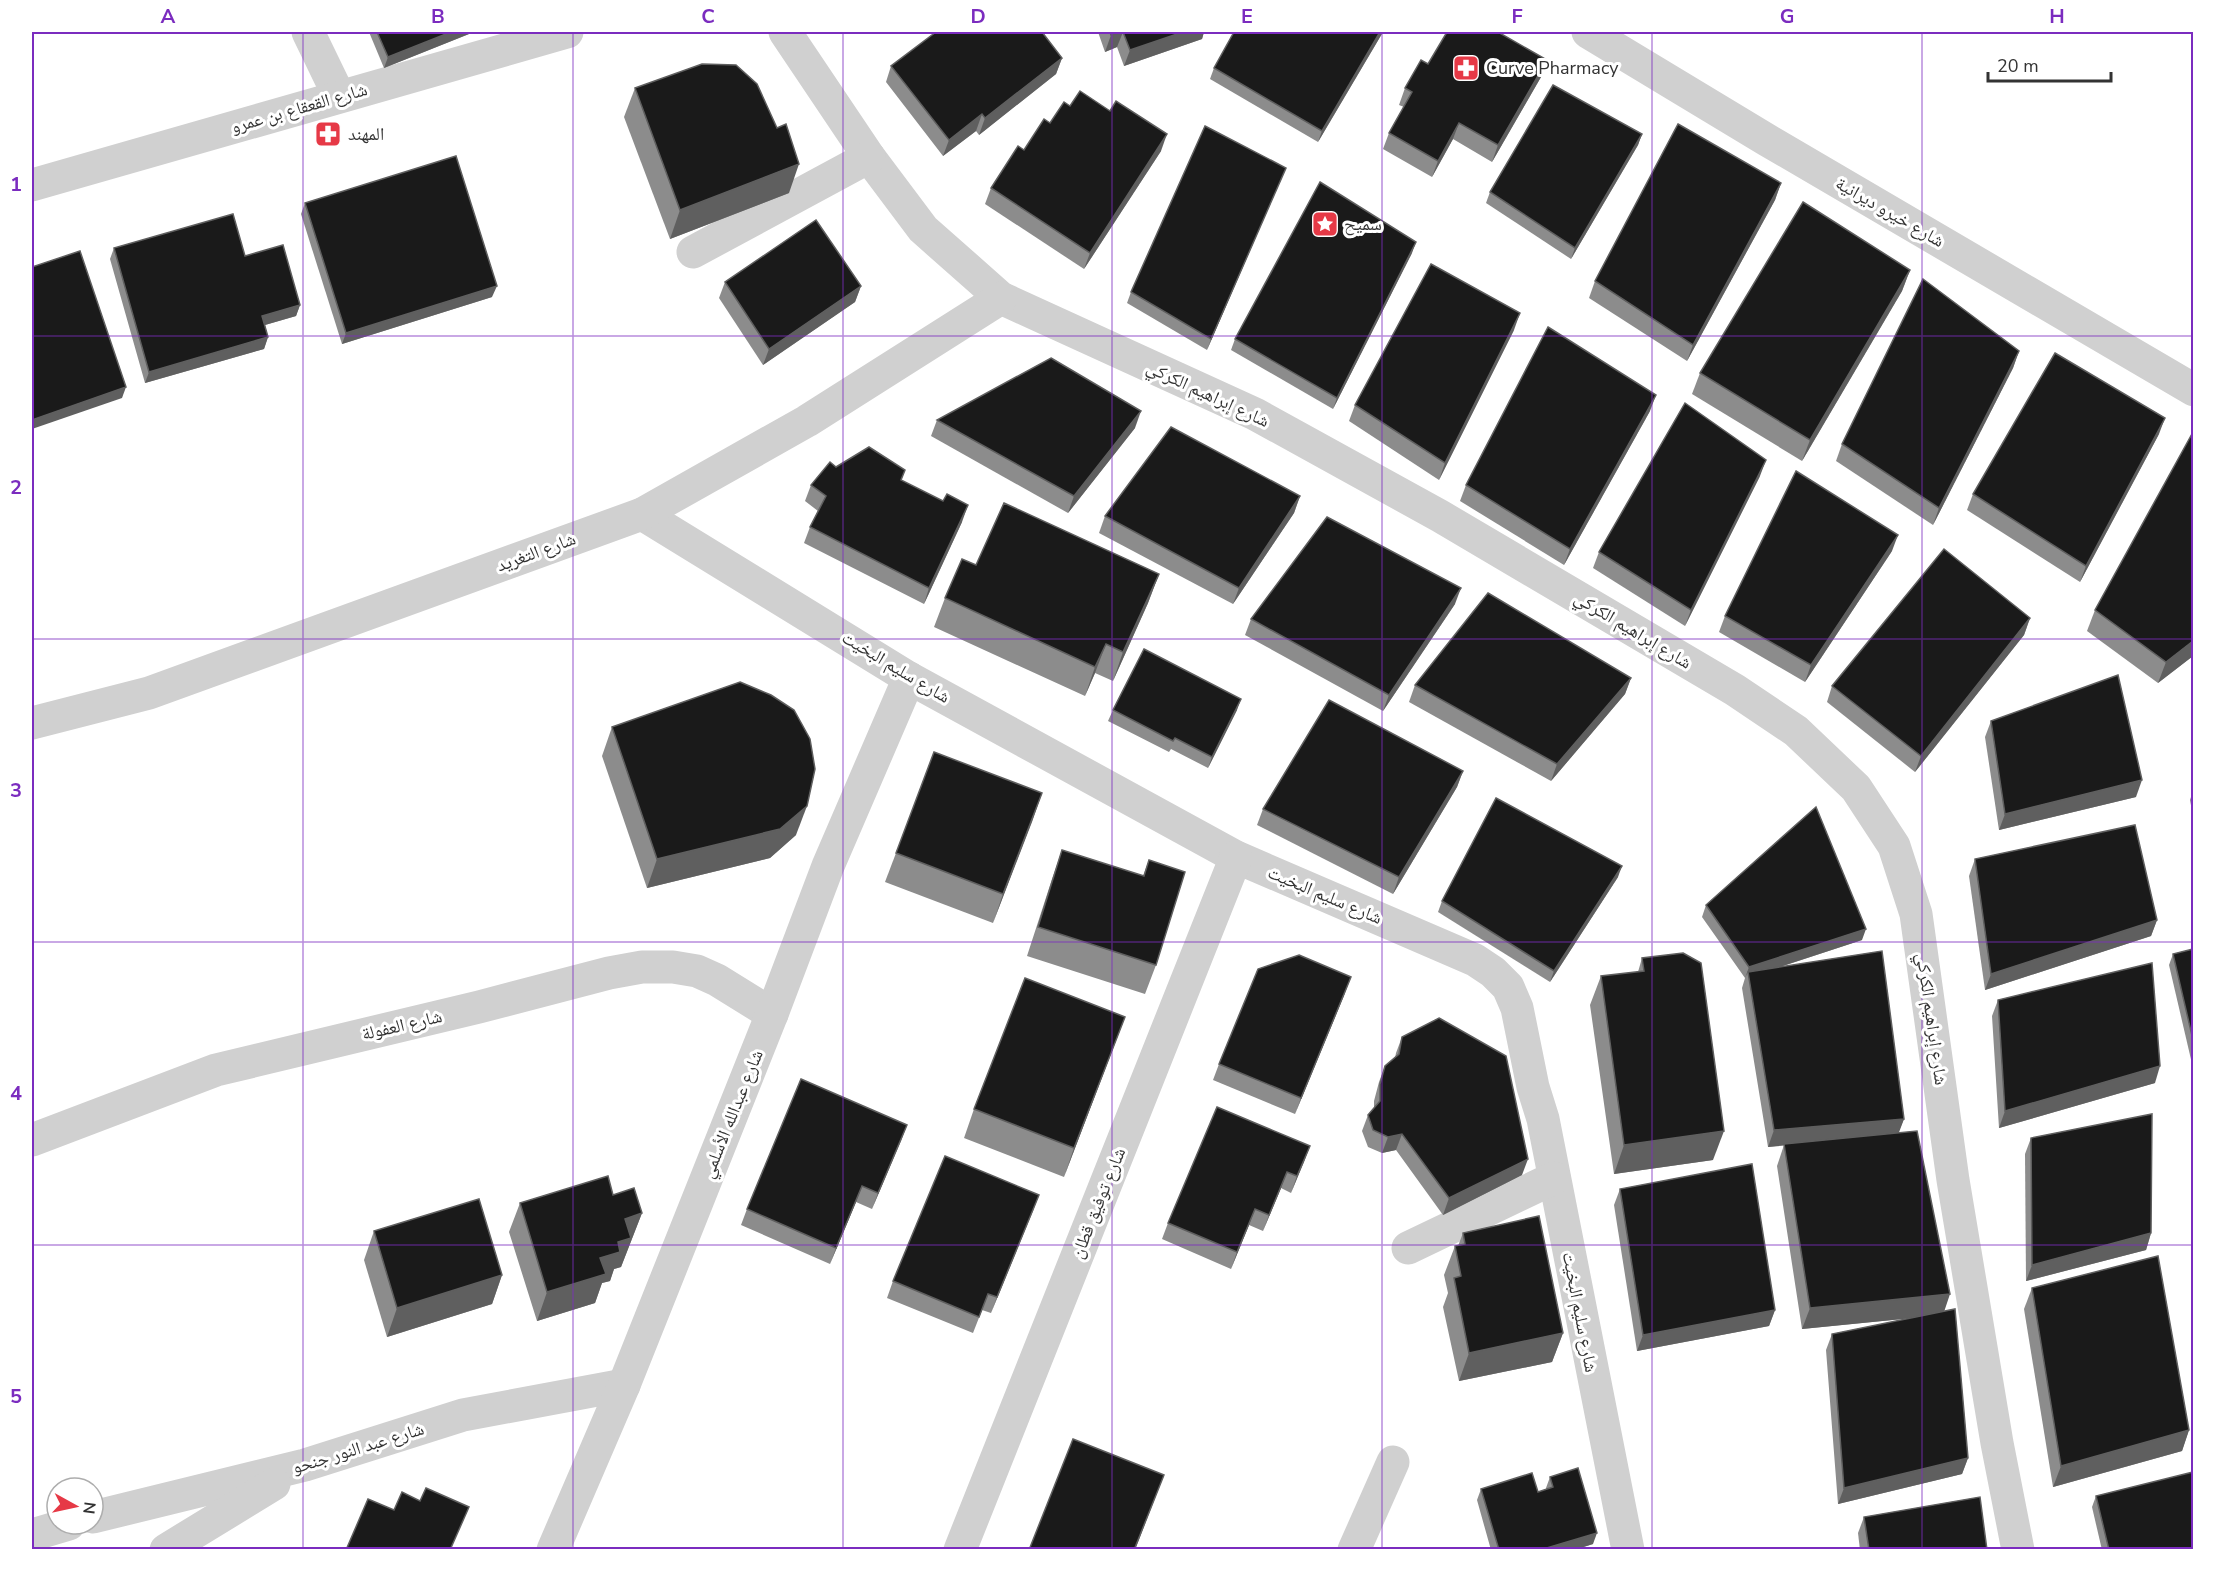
<svg xmlns="http://www.w3.org/2000/svg" width="2225" height="1581" font-family="'Nunito Sans','Noto Naskh Arabic',sans-serif">
<style>
.lines{fill:none;stroke-linecap:round;stroke-linejoin:round}
.minor{stroke:#d0d0d0;stroke-width:33}
.wall{fill:#8c8c8c}
.shaded-wall{fill:#5f5f5f}
.building{fill:#1a1a1a;stroke:#5f5f5f;stroke-width:1.5}
.grid{fill:none;stroke:#7b2cbf;stroke-width:1.5;stroke-opacity:0.55}
.labels{text-anchor:middle;stroke-width:6;stroke-linejoin:round;paint-order:stroke}
.poi-label{font-size:18px;fill:#333;stroke:#fff;text-anchor:start}
.street-label{font-size:18px;fill:#333;stroke:#fff}
.neatline{fill:none;stroke:#7b2cbf;stroke-width:2}
.grid-label{font-size:20px;text-anchor:middle;font-weight:bold;fill:#7b2cbf}
</style>
<rect width="100%" height="100%" fill="#fff"/>
<g class="lines">
<g class="minor">
<path d="M308,32L339,96"/>
<path d="M785,32L869,157L923,229L1001,298L1255,414L1440,516L1735,690L1796,731L1856,788L1894,846L1916,914L1953,1180L1997,1443L2018,1550"/>
<path d="M1588,32L1767,140L2194,390"/>
<path d="M32,185L567,32"/>
<path d="M693,252L869,157"/>
<path d="M642,514L909,678L1236,857L1475,960L1493,972L1508,987L1517,1008L1533,1087L1543,1119L1628,1550"/>
<path d="M32,723L149,693L642,514L807,421L1001,298"/>
<path d="M32,1140L216,1070L479,1007L609,973L642,967H673L697,971L717,980L772,1014"/>
<path d="M1408,1248L1554,1178"/>
<path d="M93,1517L305,1465L463,1415L624,1385"/>
<path d="M32,1535L69,1524"/>
<path d="M166,1550L274,1484"/>
<path d="M553,1550L624,1385L772,1014L828,866L909,678"/>
<path d="M960,1550L1236,857"/>
<path d="M1354,1550L1393,1462"/>
</g>
</g>
<g class="wall">
<path d="M369,32H474L384,68Z"/>
<path d="M1098,32H1204L1202,39L1124,66L1117,47L1105,52Z"/>
<path d="M1383,32L1318,142L1210,79L1214,68Z"/>
<path d="M1062,58L1056,74L979,135L976,131L943,156L886,82L891,66Z"/>
<path d="M1428,64L1541,77L1492,162L1453,139L1432,177L1383,149L1389,133L1404,107L1399,105L1405,88Z"/>
<path d="M635,88L789,193L670,239L624,117Z"/>
<path d="M1070,106L1161,151L1084,269L985,204L991,188L1024,150Z"/>
<path d="M1642,134L1638,145L1571,259L1486,203L1490,192Z"/>
<path d="M1281,179L1207,350L1127,303L1131,292Z"/>
<path d="M1781,183L1775,200L1687,361L1589,298L1595,281Z"/>
<path d="M305,203L492,297L342,344L301,214Z"/>
<path d="M114,248L245,256L300,305L296,316L265,325L268,337L264,349L145,383L110,259Z"/>
<path d="M1412,253L1333,409L1231,350L1235,339Z"/>
<path d="M1910,270L1902,291L1802,461L1692,394L1700,373Z"/>
<path d="M725,282L861,286L855,302L763,365L719,298Z"/>
<path d="M1514,330L1439,480L1349,421L1355,405Z"/>
<path d="M2019,351L2013,368L1933,525L1836,461L1842,444Z"/>
<path d="M1650,411L1564,565L1460,501L1466,485Z"/>
<path d="M937,420L1135,428L1068,513L931,436Z"/>
<path d="M2159,434L2080,582L1967,510L1973,494Z"/>
<path d="M836,467L902,480L962,522L924,604L804,543L810,527L818,511L805,501L811,485Z"/>
<path d="M1760,476L1685,626L1593,568L1599,552Z"/>
<path d="M1300,496L1294,513L1233,604L1099,533L1105,516Z"/>
<path d="M1892,551L1805,682L1719,632L1725,616Z"/>
<path d="M1159,574L1148,603L1113,681L1095,673L1085,696L934,627L945,598Z"/>
<path d="M1455,604L1383,711L1245,635L1251,619Z"/>
<path d="M2095,610L2193,656L2158,683L2087,631Z"/>
<path d="M2030,618L2024,635L1915,772L1827,702L1832,686Z"/>
<path d="M1631,678L1625,694L1551,781L1409,702L1415,685Z"/>
<path d="M1113,710H1237L1208,768L1171,749L1169,752L1108,721Z"/>
<path d="M1991,721L2136,797L1999,830L1985,737Z"/>
<path d="M612,727L796,835L770,858L647,888L602,756Z"/>
<path d="M1463,771L1457,787L1393,894L1257,825L1263,809Z"/>
<path d="M2193,791V816L2190,800Z"/>
<path d="M1042,793L993,923L885,882L896,853Z"/>
<path d="M1062,850L1143,876L1149,860L1156,965L1145,994L1027,956L1052,879Z"/>
<path d="M1975,859L2157,920L2151,936L1985,990L1969,876Z"/>
<path d="M1618,877L1550,982L1438,912L1442,901Z"/>
<path d="M1706,905L1862,940L1780,967L1904,1119L1898,1133L1944,1312L1968,1458L1962,1474L1838,1504L1826,1350L1832,1334L1912,1318L1802,1329L1777,1166L1784,1145L1768,1147L1742,988L1745,978L1702,917Z"/>
<path d="M2193,949V1068L2169,965L2173,954Z"/>
<path d="M1642,958L1713,1160L1614,1174L1590,1005L1601,976L1638,972Z"/>
<path d="M1345,993L1295,1114L1213,1080L1219,1064Z"/>
<path d="M1998,1000L2155,1083L1999,1128L1992,1016Z"/>
<path d="M1125,1017L1064,1177L964,1138L974,1109Z"/>
<path d="M1402,1037L1522,1175L1443,1215L1396,1150L1382,1153L1368,1147L1362,1131L1368,1115L1374,1108V1101L1379,1082L1385,1066L1395,1058L1396,1053Z"/>
<path d="M907,1125L872,1209L856,1202L830,1264L741,1225L747,1209Z"/>
<path d="M2031,1138L2151,1233L2146,1250L2026,1281L2025,1154Z"/>
<path d="M1310,1146L1291,1193L1281,1188L1263,1231L1249,1225L1231,1269L1162,1239L1168,1223Z"/>
<path d="M1620,1189L1775,1310L1769,1326L1637,1351L1614,1205Z"/>
<path d="M613,1195L642,1213L621,1267L614,1269L610,1281L602,1283L595,1303L537,1321L509,1232L520,1203Z"/>
<path d="M1039,1195L991,1313L982,1310L973,1333L887,1298L893,1281Z"/>
<path d="M374,1231L502,1275L492,1304L387,1337L364,1260Z"/>
<path d="M1463,1233L1563,1333L1552,1362L1459,1381L1443,1307L1448,1293L1444,1275L1455,1246H1458Z"/>
<path d="M2032,1288L2189,1430L2182,1451L2053,1487L2024,1309Z"/>
<path d="M1550,1477L1593,1544L1574,1550H1491L1477,1500L1481,1489L1538,1492L1546,1489V1488Z"/>
<path d="M2096,1496L2193,1550H2102L2092,1507Z"/>
<path d="M1864,1517L1987,1550H1860L1858,1533Z"/>
</g>
<g class="shaded-wall">
<path d="M451,32H474L384,68L388,57Z"/>
<path d="M1123,32L1117,47L1105,52L1111,35Z"/>
<path d="M1183,32H1204L1202,39L1124,66L1130,50Z"/>
<path d="M1380,32H1383L1318,142L1322,131Z"/>
<path d="M1062,58L1056,74L979,135L985,118Z"/>
<path d="M1547,60L1541,77L1492,162L1498,145Z"/>
<path d="M982,114L976,131L943,156L949,140Z"/>
<path d="M1459,123L1453,139L1432,177L1438,161Z"/>
<path d="M1167,134L1161,151L1084,269L1090,253Z"/>
<path d="M1642,134L1638,145L1571,259L1575,248Z"/>
<path d="M799,164L789,193L670,239L680,210Z"/>
<path d="M1286,168L1281,179L1207,350L1211,339Z"/>
<path d="M1781,183L1775,200L1687,361L1693,345Z"/>
<path d="M1416,242L1412,253L1333,409L1337,398Z"/>
<path d="M1910,270L1902,291L1802,461L1810,440Z"/>
<path d="M497,286L492,297L342,344L346,333Z"/>
<path d="M861,286L855,302L763,365L769,349Z"/>
<path d="M300,305L296,316L258,327L262,316Z"/>
<path d="M1520,313L1514,330L1439,480L1445,463Z"/>
<path d="M268,337L264,349L145,383L149,372Z"/>
<path d="M2019,351L2013,368L1933,525L1939,508Z"/>
<path d="M126,387L122,398L32,429V420Z"/>
<path d="M1656,395L1650,411L1564,565L1570,549Z"/>
<path d="M1141,411L1135,428L1068,513L1074,496Z"/>
<path d="M2165,418L2159,434L2080,582L2086,566Z"/>
<path d="M1766,460L1760,476L1685,626L1691,610Z"/>
<path d="M1300,496L1294,513L1233,604L1239,588Z"/>
<path d="M968,505L962,522L924,604L929,588Z"/>
<path d="M1898,535L1892,551L1805,682L1811,665Z"/>
<path d="M1159,574L1148,603L1113,681L1123,652Z"/>
<path d="M1461,588L1455,604L1383,711L1389,695Z"/>
<path d="M2030,618L2024,635L1915,772L1921,756Z"/>
<path d="M2193,641V656L2158,683L2166,662Z"/>
<path d="M1106,644L1095,673L1085,696L1095,667Z"/>
<path d="M1631,678L1625,694L1551,781L1557,764Z"/>
<path d="M1241,699L1237,710L1208,768L1212,757Z"/>
<path d="M1463,771L1457,787L1393,894L1399,877Z"/>
<path d="M2142,780L2136,797L1999,830L2005,814Z"/>
<path d="M1042,793L1032,822L993,923L1003,894Z"/>
<path d="M807,806L796,835L770,858L647,888L657,859Z"/>
<path d="M1622,866L1618,877L1550,982L1554,971Z"/>
<path d="M2157,920L2151,936L1985,990L1991,974Z"/>
<path d="M1866,929L1862,940L1749,977L1748,972L1745,978L1749,967Z"/>
<path d="M1351,977L1345,993L1295,1114L1301,1098Z"/>
<path d="M1125,1017L1114,1046L1064,1177L1074,1148Z"/>
<path d="M2160,1066L2155,1083L1999,1128L2005,1111Z"/>
<path d="M1904,1119L1898,1135L1768,1147L1774,1130Z"/>
<path d="M907,1125L901,1141L872,1209L878,1193Z"/>
<path d="M1724,1131L1713,1160L1614,1174L1624,1145Z"/>
<path d="M1402,1134L1396,1150L1382,1153L1388,1137Z"/>
<path d="M1310,1146L1304,1162L1291,1193L1297,1176Z"/>
<path d="M1528,1159L1522,1175L1443,1215L1449,1198Z"/>
<path d="M1287,1172L1281,1188L1263,1231L1269,1215Z"/>
<path d="M862,1186L856,1202L830,1264L836,1248Z"/>
<path d="M1039,1195L1033,1211L991,1313L997,1297Z"/>
<path d="M1255,1209L1249,1225L1231,1269L1237,1252Z"/>
<path d="M642,1213L621,1267L614,1269L610,1281L602,1283L595,1303L537,1321L547,1292L600,1258L625,1219Z"/>
<path d="M2151,1233L2146,1250L2026,1281L2032,1265Z"/>
<path d="M502,1275L492,1304L387,1337L397,1308Z"/>
<path d="M1950,1294L1943,1315L1802,1329L1810,1308Z"/>
<path d="M1775,1310L1769,1326L1637,1351L1643,1335Z"/>
<path d="M1563,1333L1552,1362L1459,1381L1469,1353Z"/>
<path d="M2189,1430L2182,1451L2053,1487L2061,1466Z"/>
<path d="M1968,1458L1962,1474L1838,1504L1844,1488Z"/>
<path d="M1164,1475L1135,1550H1134Z"/>
<path d="M1597,1533L1593,1544L1574,1550H1540Z"/>
</g>
<g class="building">
<path d="M377,32H451L388,57Z"/>
<path d="M936,32H1042L1062,58L985,118L982,114L949,140L891,66Z"/>
<path d="M1110,32H1122L1111,35Z"/>
<path d="M1123,32H1183L1130,50Z"/>
<path d="M1234,32H1380L1322,131L1214,68Z"/>
<path d="M1447,32H1498L1547,60L1498,145L1459,123L1438,161L1389,133L1412,92L1405,88L1421,60L1428,64Z"/>
<path d="M702,64L736,65L757,84L777,128L786,124L799,164L680,210L635,88Z"/>
<path d="M1553,85L1642,134L1575,248L1490,192Z"/>
<path d="M1080,91L1110,111L1116,101L1167,134L1090,253L991,188L1018,146L1024,150L1044,119L1050,123L1064,102L1070,106Z"/>
<path d="M1678,124L1781,183L1693,345L1595,281Z"/>
<path d="M1205,126L1286,168L1211,339L1131,292Z"/>
<path d="M456,156L497,286L346,333L305,203Z"/>
<path d="M1320,182L1416,242L1337,398L1235,339Z"/>
<path d="M1803,202L1910,270L1810,440L1700,373Z"/>
<path d="M233,214L245,256L283,245L300,305L262,316L268,337L149,372L114,248Z"/>
<path d="M816,220L861,286L769,349L725,282Z"/>
<path d="M80,251L126,387L32,420V267Z"/>
<path d="M1431,264L1520,313L1445,463L1355,405Z"/>
<path d="M1923,279L2019,351L1939,508L1842,444Z"/>
<path d="M1548,327L1656,395L1570,549L1466,485Z"/>
<path d="M2055,353L2165,418L2086,566L1973,494Z"/>
<path d="M1051,358L1141,411L1074,496L937,420Z"/>
<path d="M1685,403L1766,460L1691,610L1599,552Z"/>
<path d="M1171,427L1300,496L1239,588L1105,516Z"/>
<path d="M2193,432V641L2166,662L2095,610Z"/>
<path d="M869,447L905,470L901,480L943,501L947,494L968,505L929,588L810,527L826,496L811,485L830,462L836,467Z"/>
<path d="M1796,471L1898,535L1811,665L1725,616Z"/>
<path d="M1004,503L1159,574L1123,652L1106,644L1095,667L945,598L962,559L976,565Z"/>
<path d="M1327,517L1461,588L1389,695L1251,619Z"/>
<path d="M1944,549L2030,618L1921,756L1832,686Z"/>
<path d="M1488,593L1631,678L1557,764L1415,685Z"/>
<path d="M1144,649L1241,699L1212,757L1175,738L1173,741L1113,710Z"/>
<path d="M2118,675L2142,780L2005,814L1991,721Z"/>
<path d="M740,682L771,695L794,710L810,739L815,769L807,806L780,829L657,859L612,727Z"/>
<path d="M1329,700L1463,771L1399,877L1263,809Z"/>
<path d="M934,752L1042,793L1003,894L896,853Z"/>
<path d="M1496,798L1622,866L1554,971L1442,901Z"/>
<path d="M1816,807L1866,929L1749,967L1706,905Z"/>
<path d="M2135,825L2157,920L1991,974L1975,859Z"/>
<path d="M1062,850L1144,876L1149,860L1185,872L1156,965L1038,927Z"/>
<path d="M2193,949V1040L2173,954Z"/>
<path d="M1882,951L1904,1119L1774,1130L1748,972Z"/>
<path d="M1683,953L1701,963L1724,1131L1624,1145L1601,976L1644,971L1642,958Z"/>
<path d="M1299,955L1351,977L1301,1098L1219,1064L1258,969Z"/>
<path d="M2152,963L2160,1066L2005,1111L1998,1000Z"/>
<path d="M1025,978L1125,1017L1074,1148L974,1109Z"/>
<path d="M1439,1018L1506,1056L1528,1159L1449,1198L1402,1134L1388,1137L1373,1130L1368,1115L1380,1101V1084L1385,1066L1399,1054L1402,1037Z"/>
<path d="M801,1079L907,1125L878,1193L862,1186L836,1248L747,1209Z"/>
<path d="M1217,1107L1310,1146L1297,1176L1287,1172L1269,1215L1255,1209L1237,1252L1168,1223Z"/>
<path d="M2152,1114L2151,1233L2032,1265L2031,1138Z"/>
<path d="M1917,1131L1950,1294L1810,1308L1784,1144Z"/>
<path d="M945,1156L1039,1195L997,1297L988,1294L979,1317L893,1281Z"/>
<path d="M1752,1164L1775,1310L1643,1335L1620,1189Z"/>
<path d="M608,1176L613,1195L634,1188L642,1213L625,1219L631,1238L618,1242L620,1252L600,1258L606,1274L547,1292L520,1203Z"/>
<path d="M479,1199L502,1275L397,1308L374,1231Z"/>
<path d="M1539,1216L1563,1333L1469,1353L1454,1278L1461,1276L1455,1246L1465,1244L1463,1233Z"/>
<path d="M2158,1256L2189,1430L2061,1466L2032,1288Z"/>
<path d="M1955,1309L1968,1458L1844,1488L1832,1334Z"/>
<path d="M1073,1439L1164,1475L1134,1550H1029Z"/>
<path d="M1578,1468L1597,1533L1540,1550H1499L1481,1489L1532,1473L1538,1492L1553,1487L1550,1477Z"/>
<path d="M2193,1472V1550H2109L2096,1496Z"/>
<path d="M426,1488L469,1507L450,1550H346L368,1499L394,1510L402,1492L420,1501Z"/>
<path d="M1980,1497L1987,1550H1869L1864,1517Z"/>
</g>
<path class="grid" d="M303,32V1550M573,32V1550M843,32V1550M1112,32V1550M1382,32V1550M1652,32V1550M1922,32V1550M32,336H2194M32,639H2194M32,942H2194M32,1245H2194"/>
<defs>
<symbol id="pharmacy-square" viewBox="-11 -11 22 22"><rect x="-9" y="-9" width="18" height="18" rx="4" fill="#e63946" stroke="#fff"/><path d="M-2-6h4v4h4v4h-4v4h-4v-4h-4v-4h4Z" fill="#fff"/></symbol>
<symbol id="sight-square" viewBox="-11 -11 22 22"><rect x="-9" y="-9" width="18" height="18" rx="4" fill="#e63946" stroke="#fff"/><path d="M0-6L1.8-2.2L6-1.7L2.9 1.2L3.7 5.4L0 3.3L-3.7 5.4L-2.9 1.2L-6-1.7L-1.8-2.2Z" fill="#fff"/></symbol>
</defs>
<g fill-rule="evenodd">
<use href="#pharmacy-square" x="1451" y="53" width="30" height="30"/>
<use href="#pharmacy-square" x="313" y="119" width="30" height="30"/>
<use href="#sight-square" x="1310" y="209" width="30" height="30"/>
</g>
<g class="labels">
<g class="poi-label">
<text x="1486" y="74">Curve Pharmacy</text>
<text x="348" y="140">المهند</text>
<text x="1344" y="230">سميح</text>
</g>
<g class="street-label">
<text transform="translate(299 108) rotate(-16)" y="6">شارع القعقاع بن عمرو</text>
<text transform="translate(1890 212) rotate(30)" y="6">شارع خيرو ديرانية</text>
<text transform="translate(1208 394) rotate(25)" y="6">شارع إبراهيم الكركي</text>
<text transform="translate(536 552) rotate(-20)" y="6">شارع التغريد</text>
<text transform="translate(1633 630) rotate(31)" y="6">شارع إبراهيم الكركي</text>
<text transform="translate(896 667) rotate(31)" y="6">شارع سليم البخيت</text>
<text transform="translate(1325 895) rotate(23)" y="6">شارع سليم البخيت</text>
<text transform="translate(1932 1019) rotate(82)" y="6">شارع إبراهيم الكركي</text>
<text transform="translate(402 1025) rotate(-13)" y="6">شارع العفولة</text>
<text transform="translate(732 1114) rotate(-68)" y="6">شارع عبدالله الأسلمي</text>
<text transform="translate(1098 1203) rotate(-68)" y="6">شارع توفيق قطان</text>
<text transform="translate(1580 1312) rotate(79)" y="6">شارع سليم البخيت</text>
<text transform="translate(358 1448) rotate(-17)" y="6">شارع عبد النور جنحو</text>
</g>
</g>
<rect width="2225" height="1581" fill="none" stroke="#ffffff" stroke-width="66"/>
<g transform="translate(75 1506) rotate(98)"><circle r="28" fill="#ffffff" stroke="#adadad" stroke-width="1.5"/>
<path d="M0-4.5L10 22L0 15L-10 22Z" fill="#e63946"/>
<text y="-9" font-size="16" font-weight="bold" text-anchor="middle" fill="#333333">N</text>
</g>
<path d="M1988 72v9h123v-9" fill="none" stroke="#333333" stroke-width="3"/>
<text x="1997" y="72" font-size="18" fill="#333333" stroke="#ffffff" stroke-width="4.5" paint-order="stroke">20 m</text>
<rect x="33" y="33" width="2159" height="1515" class="neatline"/>
<g class="grid-label">
<text x="168" y="23">A</text>
<text x="438" y="23">B</text>
<text x="708" y="23">C</text>
<text x="978" y="23">D</text>
<text x="1247" y="23">E</text>
<text x="1517" y="23">F</text>
<text x="1787" y="23">G</text>
<text x="2057" y="23">H</text>
<text x="16" y="191">1</text>
<text x="16" y="494">2</text>
<text x="16" y="797">3</text>
<text x="16" y="1100">4</text>
<text x="16" y="1403">5</text>
</g>
</svg>
